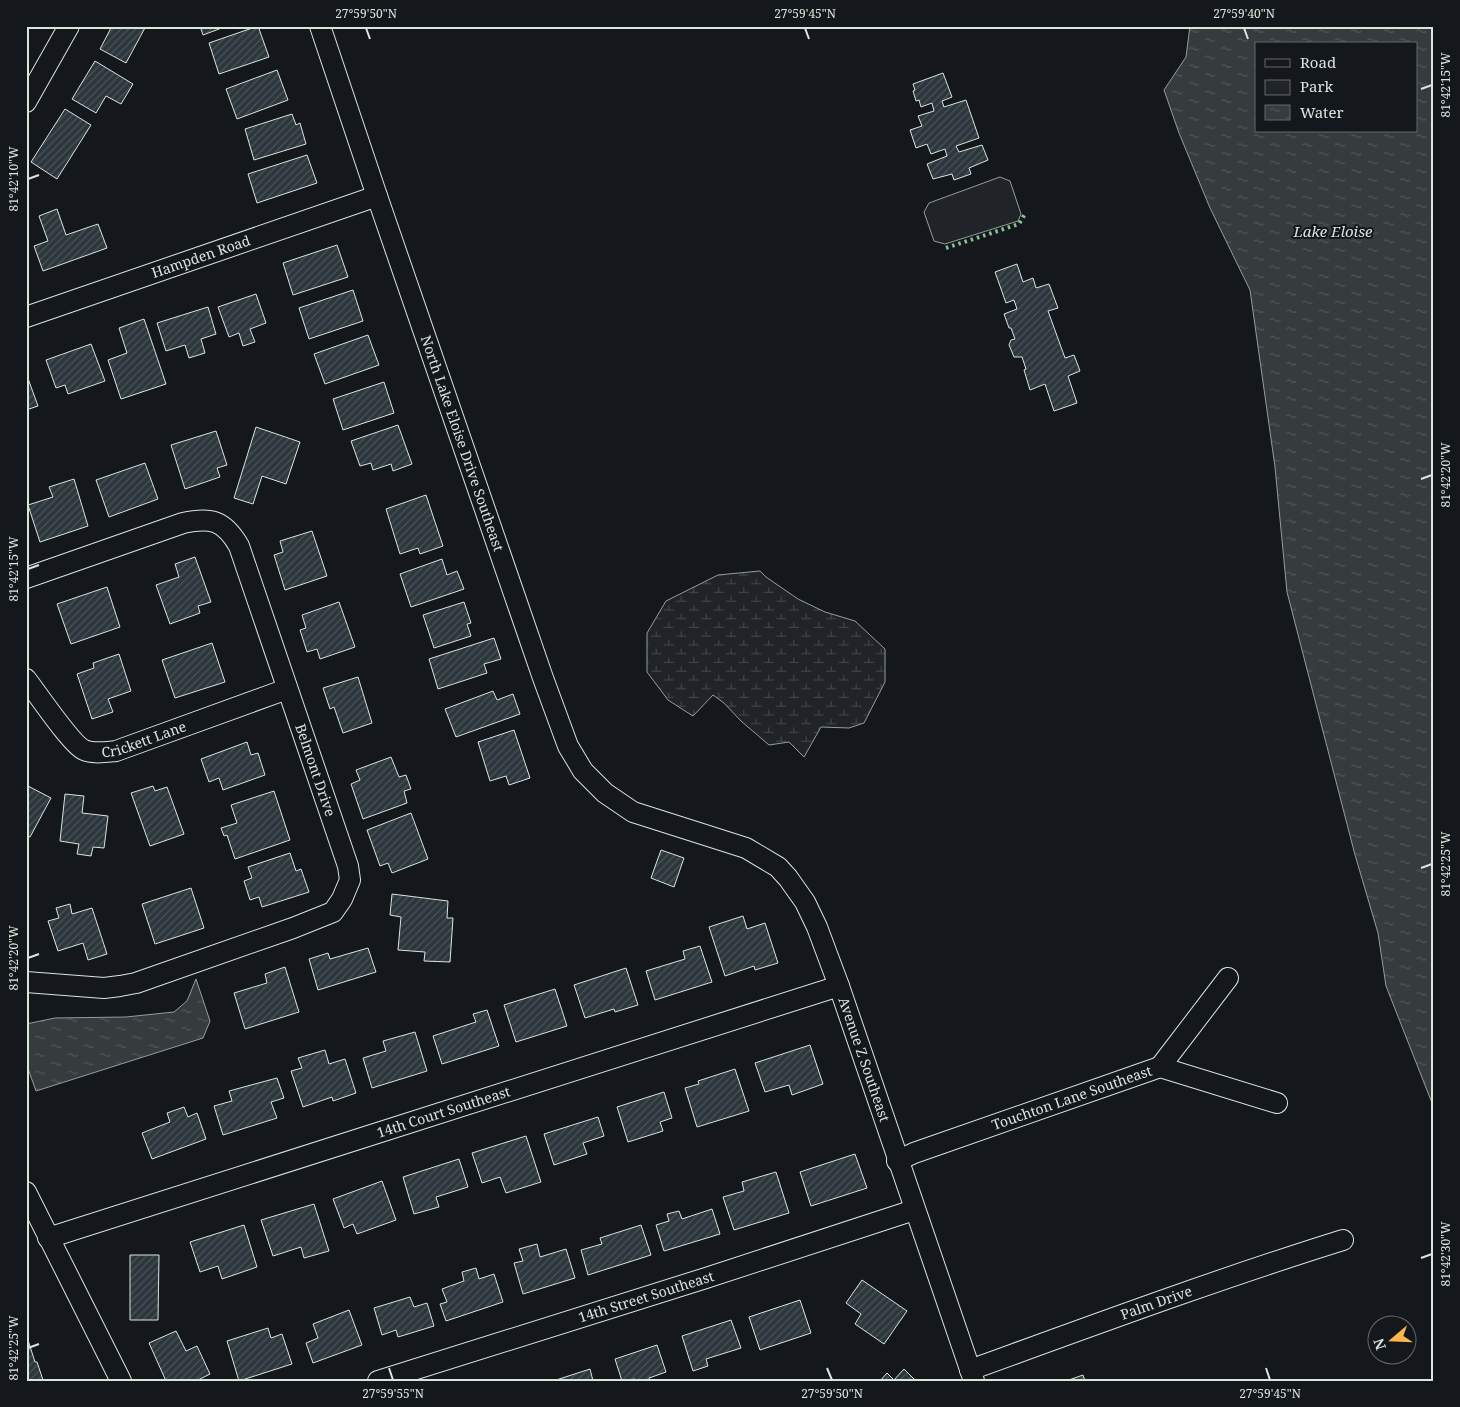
<svg xmlns="http://www.w3.org/2000/svg" width="1460" height="1407" font-family="'Noto Serif',serif">
<style>
.wetland{fill:url(#wetland-marsh);stroke:#939e99}
.park{fill:#202428;stroke:#939e99}
.water{fill:url(#water-ripples);stroke:#939e99;fill-rule:evenodd}
.building{fill:url(#building-hatch);stroke:#d8e6dc}
.lines{fill:none;stroke-linecap:round;stroke-linejoin:round}
.minor-casing{stroke:#d8e6dc;stroke-width:22}
.minor{stroke:#14181c;stroke-width:20}
.hedge{stroke:#8ac095;stroke-width:4;stroke-dasharray:2.5 4;stroke-linecap:butt}
.ticks{fill:none;stroke:#d8e6dc;stroke-width:2}
.labels{text-anchor:middle;stroke-width:4;stroke-linejoin:round;paint-order:stroke}
.street-label{font-size:14px;fill:#d8e6dc;stroke:#14181c}
.water-label{font-size:15px;font-style:italic;fill:#d8e6dc;stroke:#14181c}
.neatline{fill:none;stroke:#d8e6dc;stroke-width:2}
.ticks-label{font-size:12px;text-anchor:middle;fill:#d8e6dc}
</style>
<defs>
<pattern id="wetland-marsh" width="20" height="14" patternUnits="userSpaceOnUse" patternTransform="scale(1.25)"><rect width="20" height="14" fill="#202428"/><path d="M1 5h8M5 5V1M11 12h8M15 12V8" fill="none" stroke="#404447"/></pattern>
<pattern id="water-ripples" width="26" height="14" patternUnits="userSpaceOnUse" patternTransform="scale(1.25)"><rect width="26" height="14" fill="#363b3e"/><path d="M2 4q2-2 4 0t4 0M15 11q2-2 4 0t4 0" fill="none" stroke="#525759"/></pattern>
<pattern id="building-hatch" width="6" height="6" patternUnits="userSpaceOnUse" patternTransform="scale(1.25)"><rect width="6" height="6" fill="#2c363c"/><path d="M-1 1l2-2M0 6l6-6M5 7l2-2" fill="none" stroke="#4a5358"/></pattern>
</defs>
<rect width="100%" height="100%" fill="#14181c"/>
<path class="wetland" d="M760,571L766,577L798,599L825,612L855,621L885,649V682L864,723L849,728L821,727L804,757L789,742L769,745L741,721L724,703L713,695L693,716L668,700L647,672V633L666,601L718,575Z"/>
<path class="park" d="M1000,177L1010,181L1021,214L1018,221L945,244L934,241L924,212L929,203Z"/>
<g class="water">
<path d="M1190,26H1434V1108L1386,986L1378,933L1355,855L1287,592L1275,467L1250,290L1210,208L1179,133L1164,90L1186,57ZM1256,44H1416V131H1256Z"/>
<path d="M196,979L210,1021L203,1038L36,1091L26,1063V1024L55,1018L126,1017L174,1012L187,1001Z"/>
</g>
<g class="building">
<path d="M112,26H146L126,63L100,49Z"/>
<path d="M200,26H227L203,35Z"/>
<path d="M258,26L269,57L219,74L209,43Z"/>
<path d="M95,61L133,84L121,104L106,96L96,113L72,99Z"/>
<path d="M277,70L288,100L237,119L226,89Z"/>
<path d="M943,73L952,97L942,101L944,107L966,100L979,138L956,146L959,152L982,145L988,160L969,168L971,174L954,180L952,174L933,179L927,164L947,156L945,149L931,154L927,144L916,148L910,130L922,126L918,116L934,111L932,103L921,107L919,100L916,101L913,91L915,90L913,84Z"/>
<path d="M65,109L91,125L57,179L31,162Z"/>
<path d="M292,114L296,125L300,123L306,144L254,160L245,129Z"/>
<path d="M307,155L317,183L257,203L248,174Z"/>
<path d="M57,209L66,235L98,224L107,248L43,271L34,246L48,241L39,216Z"/>
<path d="M337,245L348,277L293,295L283,263Z"/>
<path d="M1017,264L1023,282L1033,278L1036,288L1049,284L1058,308L1048,311L1065,358L1074,355L1080,371L1068,376L1077,403L1054,411L1045,384L1030,390L1024,370L1026,369L1022,357H1014L1009,345L1011,340L1015,339L1011,328H1009L1004,314L1017,309L1014,300L1006,303L995,272Z"/>
<path d="M353,290L363,321L309,339L299,308Z"/>
<path d="M256,294L266,323L250,329L255,342L243,346L239,333L229,337L218,307Z"/>
<path d="M208,307L216,334L201,339L205,353L189,358L185,345L166,351L157,323Z"/>
<path d="M144,319L166,384L121,399L108,360L127,353L119,328Z"/>
<path d="M368,335L379,365L325,384L314,354Z"/>
<path d="M91,344L105,381L68,394L65,385L56,388L46,360Z"/>
<path d="M26,373L38,406L26,410Z"/>
<path d="M384,382L394,413L343,430L333,399Z"/>
<path d="M398,425L412,464L393,471L391,464L373,470L371,463L360,466L351,441Z"/>
<path d="M256,427L300,442L286,484L262,476L253,504L234,498Z"/>
<path d="M216,431L227,465L217,468L220,477L185,489L171,445Z"/>
<path d="M145,463L158,499L109,517L96,480Z"/>
<path d="M74,479L88,526L40,542L28,505L53,497L49,487Z"/>
<path d="M426,495L443,546L420,554L418,548L400,554L386,509Z"/>
<path d="M312,531L327,576L285,590L274,555L283,552L280,541Z"/>
<path d="M195,557L211,602L198,606L200,613L170,624L156,585L179,577L175,564Z"/>
<path d="M442,559L447,575L457,571L464,589L411,607L400,574Z"/>
<path d="M107,587L120,627L71,644L57,604Z"/>
<path d="M339,602L355,647L320,659L317,649L307,652L300,630L306,628L302,615Z"/>
<path d="M464,602L471,623L467,624L471,636L434,648L423,615Z"/>
<path d="M494,638L501,659L484,664L487,673L438,689L429,659Z"/>
<path d="M212,643L225,682L175,698L162,660Z"/>
<path d="M119,654L131,691L108,699L113,712L92,719L77,674L94,668L93,663Z"/>
<path d="M358,677L372,723L343,733L334,707L330,709L323,688Z"/>
<path d="M493,691L497,700L513,694L520,714L456,737L445,709Z"/>
<path d="M514,730L530,778L509,785L506,776L490,781L478,742Z"/>
<path d="M247,742L251,755L258,753L265,775L223,790L219,778L209,782L201,759Z"/>
<path d="M391,757L399,777L406,775L411,789L404,791L407,803L363,819L351,784L360,780L356,770Z"/>
<path d="M26,785L51,798L30,837L26,835Z"/>
<path d="M153,786L155,791L167,787L184,834L150,846L131,793Z"/>
<path d="M274,791L290,840L235,859L227,835L224,836L221,828L237,823L231,805Z"/>
<path d="M65,794L84,796L82,813L108,816L104,848L93,847L91,856L77,854L79,844L60,841Z"/>
<path d="M411,813L428,859L392,873L388,863L380,866L367,830Z"/>
<path d="M661,850L684,858L674,887L651,878Z"/>
<path d="M290,853L296,871L301,869L309,892L262,907L259,897L250,900L244,881L252,878L248,867Z"/>
<path d="M191,888L204,928L155,944L142,904Z"/>
<path d="M392,894L448,901L447,918H453L450,962L424,961L425,952L398,950L401,917L390,915Z"/>
<path d="M70,904L72,914L92,908L107,954L88,960L83,943L58,951L48,921L59,918L56,908Z"/>
<path d="M743,916L747,929L765,923L778,963L755,970L754,966L725,976L709,927Z"/>
<path d="M700,946L712,982L655,1000L646,971L685,959L683,951Z"/>
<path d="M368,948L376,972L318,990L309,959L328,953L330,959Z"/>
<path d="M285,967L299,1012L245,1029L234,993L267,983L265,974Z"/>
<path d="M626,968L638,1005L615,1012L614,1009L585,1018L574,985Z"/>
<path d="M555,989L567,1026L516,1042L504,1005Z"/>
<path d="M487,1010L499,1046L442,1064L433,1036L476,1022L473,1014Z"/>
<path d="M415,1032L427,1071L372,1088L363,1058L386,1051L383,1041Z"/>
<path d="M810,1045L823,1084L792,1095L789,1085L765,1092L755,1063Z"/>
<path d="M325,1050L329,1064L345,1059L356,1093L333,1101L332,1097L303,1107L291,1071L302,1068L298,1058Z"/>
<path d="M735,1069L749,1111L697,1127L685,1088L699,1084L698,1081Z"/>
<path d="M277,1078L284,1098L271,1102L277,1118L223,1135L214,1106L232,1101L229,1091Z"/>
<path d="M664,1092L672,1118L660,1122L663,1131L628,1142L617,1107Z"/>
<path d="M184,1107L188,1117L197,1113L206,1139L152,1159L142,1133L170,1122L167,1113Z"/>
<path d="M598,1117L604,1136L583,1143L587,1154L554,1165L544,1134Z"/>
<path d="M526,1136L541,1182L506,1193L500,1177L482,1183L472,1153Z"/>
<path d="M855,1154L867,1188L811,1206L800,1172Z"/>
<path d="M459,1159L468,1187L436,1197L439,1207L414,1214L403,1177Z"/>
<path d="M776,1172L789,1213L734,1230L723,1197L744,1191L742,1182Z"/>
<path d="M382,1181L396,1220L357,1234L353,1224L344,1228L333,1199Z"/>
<path d="M314,1204L329,1251L304,1258L301,1247L273,1256L261,1220Z"/>
<path d="M712,1209L720,1234L664,1251L656,1225L669,1221L667,1214L679,1211L682,1219Z"/>
<path d="M244,1225L257,1267L222,1279L218,1266L200,1272L190,1242Z"/>
<path d="M641,1225L651,1255L588,1275L581,1250L602,1244L600,1238Z"/>
<path d="M537,1244L540,1257L566,1249L575,1278L523,1294L514,1263L523,1261L519,1249Z"/>
<path d="M130,1255H159L158,1320H130Z"/>
<path d="M476,1268L479,1279L494,1274L503,1302L446,1321L440,1304L447,1302L442,1289L464,1281L462,1272Z"/>
<path d="M862,1280L907,1311L884,1344L855,1324L861,1314L846,1303Z"/>
<path d="M410,1297L414,1307L427,1303L434,1326L398,1337L396,1330L382,1335L374,1308Z"/>
<path d="M800,1300L811,1333L760,1350L749,1317Z"/>
<path d="M349,1310L362,1345L313,1363L306,1343L318,1338L313,1324Z"/>
<path d="M731,1320L741,1348L706,1359L708,1366L693,1371L682,1336Z"/>
<path d="M268,1328L271,1338L282,1334L292,1364L239,1381L227,1341Z"/>
<path d="M176,1331L186,1351L197,1346L210,1374L196,1381H166L149,1343Z"/>
<path d="M26,1334L35,1362H37L43,1380L26,1381Z"/>
<path d="M657,1345L666,1372L649,1378L650,1381H636L635,1379L622,1381L615,1359Z"/>
<path d="M590,1369L593,1381H553Z"/>
<path d="M904,1369L916,1381H880L887,1373L894,1380Z"/>
<path d="M1083,1375L1085,1381H1066Z"/>
</g>
<g class="lines">
<defs>
<g id="minor">
<path id="s1" d="M320,26L377,196L543,678L568,746L583,771L605,793L633,812L746,848L778,867L788,878L805,902L817,927L839,986L974,1381"/>
<path d="M26,102L69,26"/>
<path id="s2" d="M26,317L377,196"/>
<path id="s3" d="M26,578L183,523C211,517 224,520 239,546L348,866L350,880L342,899L333,912L293,928L136,983L120,986L104,988L26,982"/>
<path id="s4" d="M26,679C37,693 71,744 84,750C93,754 106,752 116,751L287,689"/>
<path d="M1160,1067L1228,978"/>
<path id="s5" d="M897,1161L914,1153L1160,1067L1277,1103"/>
<path d="M26,1192L121,1381"/>
<path id="s6" d="M48,1238L839,986"/>
<path id="s7" d="M970,1370C1094,1325 1218,1279 1343,1240"/>
<path id="s8" d="M378,1381L706,1278L914,1210"/>
</g>
</defs>
<use href="#minor" class="minor-casing"/>
<use href="#minor" class="minor"/>
<path class="hedge" d="M946,248L1019,224L1026,212"/>
</g>
<path class="ticks" d="M366,28L370,39M805,28L809,39M1244,28L1248,39M1421,89L1432,85M28,179L39,175M1421,479L1432,475M28,569L39,565M1421,868L1432,864M28,958L39,954M1421,1258L1432,1254M28,1348L39,1344M389,1368L393,1380M827,1368L832,1380M1266,1368L1270,1380"/>
<g class="labels">
<g class="street-label">
<text dy="5" stroke="none"><textPath href="#s2" startOffset="185">Hampden Road</textPath></text>
<text dy="5" stroke="none"><textPath href="#s1" startOffset="441">North Lake Eloise Drive Southeast</textPath></text>
<text dy="5" stroke="none"><textPath href="#s4" startOffset="154">Crickett Lane</textPath></text>
<text dy="5" stroke="none"><textPath href="#s3" startOffset="470">Belmont Drive</textPath></text>
<text dy="5" stroke="none"><textPath href="#s1" startOffset="1224">Avenue Z Southeast</textPath></text>
<text dy="5" stroke="none"><textPath href="#s5" startOffset="186">Touchton Lane Southeast</textPath></text>
<text dy="5" stroke="none"><textPath href="#s6" startOffset="415">14th Court Southeast</textPath></text>
<text dy="5" stroke="none"><textPath href="#s8" startOffset="281">14th Street Southeast</textPath></text>
<text dy="5" stroke="none"><textPath href="#s7" startOffset="198">Palm Drive</textPath></text>
</g>
<g class="water-label">
<text x="1333" y="237">Lake Eloise</text>
</g>
</g>
<rect width="1460" height="1407" fill="none" stroke="#14181c" stroke-width="55"/>
<rect x="1255" y="42" width="162" height="90" fill="#14181c" stroke="#626a69"/>
<rect x="1265" y="59" width="25" height="8" fill="#14181c" stroke="#626a69"/>
<text x="1300" y="68" font-size="15" fill="#d8e6dc">Road</text>
<rect x="1265" y="80" width="25" height="15" fill="#202428" stroke="#626a69"/>
<text x="1300" y="92" font-size="15" fill="#d8e6dc">Park</text>
<rect x="1265" y="105" width="25" height="15" fill="url(#water-ripples)" stroke="#626a69"/>
<text x="1300" y="118" font-size="15" fill="#d8e6dc">Water</text>
<g transform="translate(1392 1340) rotate(251)"><circle r="24" fill="#14181c" stroke="#626a69"/>
<path d="M0-4L9 19L0 12L-9 19Z" fill="#ffb74d"/>
<text y="-8" font-size="14" font-weight="bold" text-anchor="middle" fill="#d8e6dc">N</text>
</g>
<rect x="28" y="28" width="1404" height="1352" class="neatline"/>
<g class="ticks-label">
<text x="366" y="18">27°59'50"N</text>
<text x="805" y="18">27°59'45"N</text>
<text x="1244" y="18">27°59'40"N</text>
<text transform="translate(1446 85) rotate(-90)" y="4">81°42'15"W</text>
<text transform="translate(14 179) rotate(-90)" y="4">81°42'10"W</text>
<text transform="translate(1446 475) rotate(-90)" y="4">81°42'20"W</text>
<text transform="translate(14 569) rotate(-90)" y="4">81°42'15"W</text>
<text transform="translate(1446 864) rotate(-90)" y="4">81°42'25"W</text>
<text transform="translate(14 958) rotate(-90)" y="4">81°42'20"W</text>
<text transform="translate(1446 1254) rotate(-90)" y="4">81°42'30"W</text>
<text transform="translate(14 1348) rotate(-90)" y="4">81°42'25"W</text>
<text x="393" y="1398">27°59'55"N</text>
<text x="832" y="1398">27°59'50"N</text>
<text x="1270" y="1398">27°59'45"N</text>
</g>
</svg>
